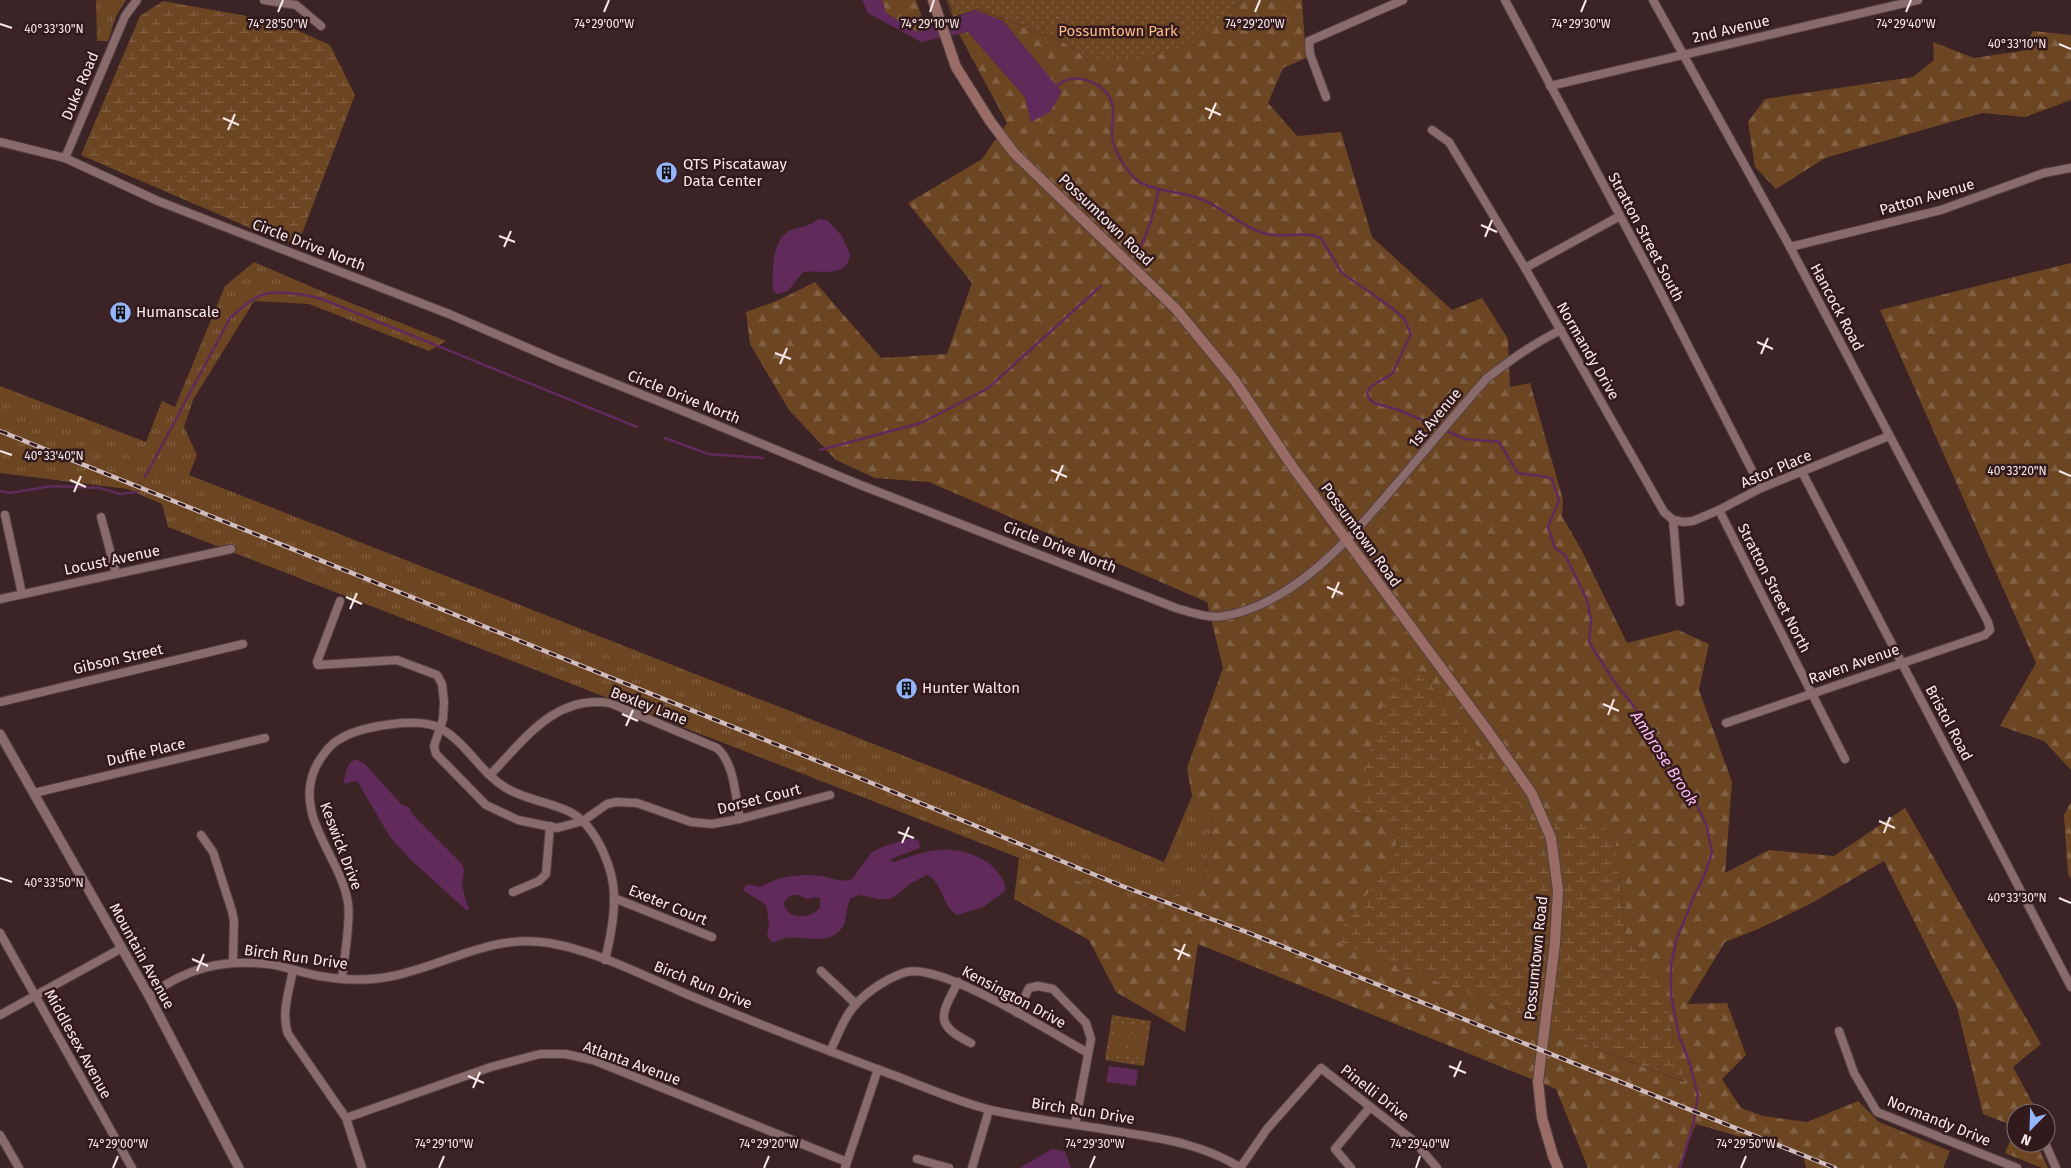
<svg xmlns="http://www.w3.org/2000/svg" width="2071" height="1168" font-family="'Fira Sans',sans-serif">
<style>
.grass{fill:url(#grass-tufts)}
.forest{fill:url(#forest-firs);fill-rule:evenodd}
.wetland{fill:url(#wetland-marsh)}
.park{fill:url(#park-dots)}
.garden{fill:#6c4523}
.water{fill:#602b5b;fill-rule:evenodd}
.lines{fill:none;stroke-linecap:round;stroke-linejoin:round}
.stream{stroke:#602b5b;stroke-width:2.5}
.minor-casing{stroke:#564143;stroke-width:10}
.tertiary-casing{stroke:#564143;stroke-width:11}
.secondary-casing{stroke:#564143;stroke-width:12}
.minor{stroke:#896b6c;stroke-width:8}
.tertiary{stroke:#896b6c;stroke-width:9}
.secondary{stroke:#996c66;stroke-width:10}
.rail-casing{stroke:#d1bdbe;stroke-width:4.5}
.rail{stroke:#32191b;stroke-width:2.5;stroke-dasharray:8;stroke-linecap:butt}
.ticks{fill:none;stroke:#fceaea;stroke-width:2}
.labels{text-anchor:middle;stroke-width:5;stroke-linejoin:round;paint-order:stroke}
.street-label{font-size:15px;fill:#fceaea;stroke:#32191b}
.park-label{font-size:15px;fill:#ffbc84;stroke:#32191b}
.poi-label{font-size:15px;fill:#fceaea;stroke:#32191b;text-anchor:start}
.water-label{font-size:16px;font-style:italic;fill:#febcf5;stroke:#32191b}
.ticks-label{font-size:12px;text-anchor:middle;fill:#fceaea;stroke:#32191b;stroke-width:5;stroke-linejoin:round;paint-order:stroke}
</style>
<defs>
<pattern id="grass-tufts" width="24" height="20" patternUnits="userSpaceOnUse" patternTransform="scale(1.25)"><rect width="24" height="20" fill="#6c4523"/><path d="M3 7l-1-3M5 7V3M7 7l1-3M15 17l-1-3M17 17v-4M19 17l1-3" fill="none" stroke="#826043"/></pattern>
<pattern id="forest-firs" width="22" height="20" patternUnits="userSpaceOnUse" patternTransform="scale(1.25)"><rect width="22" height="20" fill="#6c4523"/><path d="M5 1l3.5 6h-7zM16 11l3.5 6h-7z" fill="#826043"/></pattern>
<pattern id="wetland-marsh" width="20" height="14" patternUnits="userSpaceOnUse" patternTransform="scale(1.25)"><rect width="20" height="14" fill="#6c4523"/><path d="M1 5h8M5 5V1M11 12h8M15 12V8" fill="none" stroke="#826043"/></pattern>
<pattern id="park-dots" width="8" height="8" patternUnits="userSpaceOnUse" patternTransform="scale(1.25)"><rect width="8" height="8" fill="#6c4523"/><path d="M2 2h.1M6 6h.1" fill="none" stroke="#826043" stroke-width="1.8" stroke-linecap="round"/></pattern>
</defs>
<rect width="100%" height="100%" fill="#3c2325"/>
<g class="grass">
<path d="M96,0H126L116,16L108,41H97Z"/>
<path d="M254,262L326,293L446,341L429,351L309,304L254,301L193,400L184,427L197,455L189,475L973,783L1164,862L1192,796L1213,819L1203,884L1145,907L168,527L162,504L127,489L0,473V386L146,442L162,401L175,407L225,286Z"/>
<path d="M1803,1155L1836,1168H1806Z"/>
</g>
<g class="forest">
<path d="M882,0H916L926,29L917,32L886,13Z"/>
<path d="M946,0L952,11L975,8L1061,41L1086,57L1228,14L1242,0H1302L1306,58L1283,68L1268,103L1297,136L1341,132L1372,237L1452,310L1482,298L1508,339L1510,387L1530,383L1563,500L1562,516L1582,551L1627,643L1678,630L1709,644L1699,690L1732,782L1725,873L1769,850L1834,856L1905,808L2041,1044L2013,1067L2038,1113H2016V1143H2036L2048,1168H2042L2005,1153L2016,1127L1983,1114L1957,1007L1884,861L1810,904L1758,929L1725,942L1687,1004L1727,1003L1746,1055L1722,1079L1741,1108L1763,1116L1807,1122L1858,1101L1879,1122L1950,1151L1943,1168H1836L1803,1155L1696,1124L1678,1168H1588L1556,1089L1198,944L1185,1032L1116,992L1089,940L1014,899L1019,858L1145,907L1203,884L1213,819L1192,796L1187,768L1223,668L1207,602L929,482L875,478L836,460L789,410L750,344L746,312L779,300L815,282L881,358L947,354L972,283L908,203L982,159L1007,123L959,34L968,32L1025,97L1031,122L1039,65L1003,21L975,10L953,17ZM1423,673L1531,821L1597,822L1615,837L1625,934L1659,977L1684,1082L1561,1035L1524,1016L1333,940L1394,859L1399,823L1354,813Z"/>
<path d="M2033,31L2071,35V100L2025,117L1982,113L1825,158L1776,189L1755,167L1748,122L1765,99L1913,77L1934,60L1933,42L1974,58L2022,51Z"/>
<path d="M2071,263V770L2044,741L2000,726L2036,663L1880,310Z"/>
<path d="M2071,802V879L2068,874L2064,815Z"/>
</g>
<g class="wetland">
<path d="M163,1L279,22L330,45L355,95L301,236L285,243L81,155L140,16Z"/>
<path d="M1423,673L1531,820L1597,822L1615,837L1625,934L1659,977L1685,1082L1561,1035L1524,1016L1332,940L1394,859L1399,823L1354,813L1390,677Z"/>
</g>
<g class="park">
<path d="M947,0H1242L1228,14L1172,52L1121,62L1086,57L1061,41L976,8L955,15Z"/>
<path d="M1112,1015L1151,1021L1144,1066L1105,1060Z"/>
</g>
<g class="garden">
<path d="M1115,1023L1129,1025L1125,1055L1111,1053Z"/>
<path d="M1134,1026L1147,1028L1143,1058L1129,1056Z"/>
</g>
<g class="water">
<path d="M862,0H882L886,13L917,32L975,10L1003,21L1062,92L1050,112L1031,122L1025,97L968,32L921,42L868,13Z"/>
<path d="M819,219L827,220L842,236L850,254C847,280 821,269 803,272L788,291L777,294L773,290C772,275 772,243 786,233C792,228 801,228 808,225C812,224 815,221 819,219Z"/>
<path d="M355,759L365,764L402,805L409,807L413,815L462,864L464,870L462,886L469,910H466L410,859L390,837L357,781L344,784C344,776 347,763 355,759Z"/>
<path d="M911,838L919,841L920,848L891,859L892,862C907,858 922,852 937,850C955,847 986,856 997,871C1001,877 1007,883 1005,891L983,907L957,915C942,907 943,882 927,875L911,883L891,899H879L860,895L851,898C845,908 848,919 842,928C824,951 797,928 773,943L767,936L769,923L766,905L743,890L747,884L761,887C777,876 802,873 821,876C832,878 841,883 852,879L872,852L884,846ZM791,895H798L807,899L818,897L820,899V907C813,920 784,920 784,902Z"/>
<path d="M1109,1066L1138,1070L1136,1086L1106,1082Z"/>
<path d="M1052,1149L1065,1151L1071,1168H1020Z"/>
</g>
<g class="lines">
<g class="stream">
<path d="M1055,87C1058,85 1061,82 1064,81C1082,72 1112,88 1113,108C1114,119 1110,131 1113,142C1117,155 1125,168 1134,178C1148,191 1178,191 1195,197C1223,205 1243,231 1273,235C1291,237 1303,231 1321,238L1342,273L1388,305L1404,318L1411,334L1392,374L1370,387L1367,393L1369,398L1374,403L1399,410L1465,439L1499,442L1518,473C1529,476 1541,474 1552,479L1559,500L1548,527L1555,548L1565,555L1587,600L1591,620L1589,642L1613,680L1636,709L1653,741L1692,795L1706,824L1712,852L1706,871L1692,901L1676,941L1671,965V995L1679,1036L1689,1061L1698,1095L1694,1121L1680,1168"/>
<path d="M1140,249L1151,221L1159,189"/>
<path d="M665,438L708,454L763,458"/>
<path d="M820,450L921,423L987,389L1101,286"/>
<path d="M145,477L230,318C240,310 252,297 265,294C283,290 304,295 322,299L637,427"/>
<path d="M0,491L10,493L52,486L100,488L120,494L137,492"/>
</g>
<defs>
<g id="minor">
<path d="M264,0L296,5L321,26"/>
<path d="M1505,0L1657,285L1761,488"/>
<path d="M1653,0L1790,247L1988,622L1990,630L1985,635L1726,723"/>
<path d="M1550,86L1918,0"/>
<path d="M1326,97L1310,54L1309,41L1403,0"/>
<path d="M1432,130L1449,142L1525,268L1664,512L1673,520L1680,602"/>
<path d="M0,142L65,158L158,201L449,314L558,361L688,413L858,484L1176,608C1190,612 1210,619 1224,616C1299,603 1358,529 1405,474C1432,442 1459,410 1486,379C1510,360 1534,343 1561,330"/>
<path d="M65,158L125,16L137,0"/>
<path d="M1790,247L1941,210L2044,173L2071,168"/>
<path d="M1525,268L1620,216"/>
<path d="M1802,472L2071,987"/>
<path d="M1719,510L1845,759"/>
<path d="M5,515L22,594"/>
<path d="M101,517L116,573"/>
<path d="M1673,520L1684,522L1693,521L1719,510L1761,488L1889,436"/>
<path d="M0,599L231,549"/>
<path d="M340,601L317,662L318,665L397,660L437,675L442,684L444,702L443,719L434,746L436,754L486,805L518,820L557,828L583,821L607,804L616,802L637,803L691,822L712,824L740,819L830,795"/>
<path d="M0,702L243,644"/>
<path d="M490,775C524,740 555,694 610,703L717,748C735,764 735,796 740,819"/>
<path d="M34,793L265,738"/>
<path d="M201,835L213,852L232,911L234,921L233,963"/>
<path d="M513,892L539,881L546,874L550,826"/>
<path d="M614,898L712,937"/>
<path d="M0,933L132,1168"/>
<path d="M293,970C289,991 281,1013 288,1034L346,1118L362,1168"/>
<path d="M821,971L856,1004"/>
<path d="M342,978C344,959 351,920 348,903C341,857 295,819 314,771C318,760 330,744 340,739C361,726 420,716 442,729C467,744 481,773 506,788C526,800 550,802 570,812C597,826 615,871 614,900C614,920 610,940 605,960"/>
<path d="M958,982C941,1015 933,1024 971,1043"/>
<path d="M149,996C186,968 222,959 268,964C285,966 302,973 319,976C342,980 370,981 393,976C446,965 493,933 549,943C596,951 640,974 684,993C753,1022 823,1049 893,1075C925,1087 958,1102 991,1110C1035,1120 1082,1125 1127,1133C1168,1139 1206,1146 1241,1168"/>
<path d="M1017,1013L1029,988L1038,986L1053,989L1086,1023L1091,1039L1075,1124"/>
<path d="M0,1015L122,948"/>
<path d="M1839,1031L1854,1073L1877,1112L2017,1168"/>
<path d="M830,1051C837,1038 842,1022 851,1010C863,994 884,980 903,973C938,959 1053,1034 1088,1053"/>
<path d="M346,1118L491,1067L540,1054H565L593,1060L847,1162"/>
<path d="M0,1135L19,1168"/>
<path d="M2045,1143L2056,1168"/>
<path d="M917,1159L949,1168"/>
<path d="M845,1168L878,1069"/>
<path d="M972,1168L989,1110"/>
<path d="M1240,1168L1267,1129L1321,1068L1415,1142L1437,1168"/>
<path d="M1351,1168L1335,1149L1370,1107"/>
</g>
<path id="tertiary" d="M0,734L149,996L239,1168"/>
<path id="secondary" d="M933,0L956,67L990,121L1014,153L1176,309L1235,381L1292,466L1490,734L1532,794L1551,838L1558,890L1555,943L1538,1082L1542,1118L1553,1156L1558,1168"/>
</defs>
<use href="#minor" class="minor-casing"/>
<use href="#tertiary" class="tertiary-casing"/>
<use href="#secondary" class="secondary-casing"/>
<use href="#minor" class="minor"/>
<use href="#tertiary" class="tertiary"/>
<use href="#secondary" class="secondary"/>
<defs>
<path id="rail" d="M0,431L857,777L1122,886L1244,931L1835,1168"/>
</defs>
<use href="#rail" class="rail-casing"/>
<use href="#rail" class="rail"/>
</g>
<path class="ticks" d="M278,12L283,0M604,12L609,0M930,12L934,0M1255,12L1260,0M1581,12L1586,0M1906,12L1911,0M0,24L12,28M2059,44L2071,49M1205,108L1221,115M223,118L239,125M1209,119L1216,103M228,130L235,114M1481,225L1497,232M499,236L515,242M1485,237L1492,220M504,247L511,231M1757,342L1773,349M775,353L791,359M1761,354L1768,338M780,364L787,348M0,451L12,455M1051,470L1067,477M2059,471L2071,476M70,480L86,487M1056,481L1063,465M74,492L81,476M1327,587L1343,594M346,597L362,604M1332,598L1339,582M350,609L357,593M1603,704L1619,711M622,714L638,721M1608,715L1614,699M626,726L633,710M1879,821L1895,828M898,832L914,838M1884,833L1890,817M902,843L909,827M0,878L12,882M2059,898L2071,903M1174,949L1190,956M192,959L208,966M1178,960L1185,944M197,971L204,954M1449,1066L1466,1073M468,1076L484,1083M1454,1077L1461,1061M473,1088L480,1072M113,1168L118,1156M439,1168L444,1156M764,1168L769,1156M1090,1168L1095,1156M1416,1168L1420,1156M1741,1168L1746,1156"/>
<defs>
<symbol id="building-disc" viewBox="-11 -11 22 22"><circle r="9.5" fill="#95b6fd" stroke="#32191b"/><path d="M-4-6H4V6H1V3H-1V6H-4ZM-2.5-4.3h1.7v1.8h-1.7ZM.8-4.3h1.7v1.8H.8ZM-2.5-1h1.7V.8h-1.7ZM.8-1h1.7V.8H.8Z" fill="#111"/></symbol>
</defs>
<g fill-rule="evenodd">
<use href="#building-disc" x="654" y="160" width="25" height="25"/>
<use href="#building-disc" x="108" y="300" width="25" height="25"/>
<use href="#building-disc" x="894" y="676" width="25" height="25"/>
</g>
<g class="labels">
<g class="street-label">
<text transform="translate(1731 29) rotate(-13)" y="5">2nd Avenue</text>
<text transform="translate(80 86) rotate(-67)" y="5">Duke Road</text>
<text transform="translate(1927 197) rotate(-16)" y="5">Patton Avenue</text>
<text transform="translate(1106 220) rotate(44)" y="5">Possumtown Road</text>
<text transform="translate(1646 237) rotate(62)" y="5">Stratton Street South</text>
<text transform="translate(309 245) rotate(21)" y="5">Circle Drive North</text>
<text transform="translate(1837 307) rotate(62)" y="5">Hancock Road</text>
<text transform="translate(1588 351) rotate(60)" y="5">Normandy Drive</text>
<text transform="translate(684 397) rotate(22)" y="5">Circle Drive North</text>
<text transform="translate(1435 418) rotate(-50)" y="5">1st Avenue</text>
<text transform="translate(1776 469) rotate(-23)" y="5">Astor Place</text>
<text transform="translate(1361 535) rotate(54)" y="5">Possumtown Road</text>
<text transform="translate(1060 547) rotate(21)" y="5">Circle Drive North</text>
<text transform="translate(112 560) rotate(-12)" y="5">Locust Avenue</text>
<text transform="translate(1774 588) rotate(63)" y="5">Stratton Street North</text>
<text transform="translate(118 659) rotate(-13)" y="5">Gibson Street</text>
<text transform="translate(1854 664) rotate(-19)" y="5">Raven Avenue</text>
<text transform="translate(649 706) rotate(21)" y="5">Bexley Lane</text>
<text transform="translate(1949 723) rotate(62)" y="5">Bristol Road</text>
<text transform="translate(146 752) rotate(-13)" y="5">Duffie Place</text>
<text transform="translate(759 799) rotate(-14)" y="5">Dorset Court</text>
<text transform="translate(341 846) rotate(69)" y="5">Keswick Drive</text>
<text transform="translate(668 905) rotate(22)" y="5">Exeter Court</text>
<text transform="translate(142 956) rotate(61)" y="5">Mountain Avenue</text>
<text transform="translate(296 957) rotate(8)" y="5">Birch Run Drive</text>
<text transform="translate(1536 958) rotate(-84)" y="5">Possumtown Road</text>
<text transform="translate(703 985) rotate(22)" y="5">Birch Run Drive</text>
<text transform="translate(1014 997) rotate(28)" y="5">Kensington Drive</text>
<text transform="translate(78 1044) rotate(61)" y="5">Middlesex Avenue</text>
<text transform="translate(632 1063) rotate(20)" y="5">Atlanta Avenue</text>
<text transform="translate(1375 1093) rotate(38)" y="5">Pinelli Drive</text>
<text transform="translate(1083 1111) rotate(9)" y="5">Birch Run Drive</text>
<text transform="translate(1939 1121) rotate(22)" y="5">Normandy Drive</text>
</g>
<g class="park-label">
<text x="1118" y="36">Possumtown Park</text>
</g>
<g class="poi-label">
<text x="683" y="169">QTS Piscataway<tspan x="683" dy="17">Data Center</tspan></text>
<text x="136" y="317">Humanscale</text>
<text x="922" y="693">Hunter Walton</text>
</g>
<g class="water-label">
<text transform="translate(1665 758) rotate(57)" y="6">Ambrose Brook</text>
</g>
</g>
<g class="ticks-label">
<text x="278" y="28">74°28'50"W</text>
<text x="604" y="28">74°29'00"W</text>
<text x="930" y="28">74°29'10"W</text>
<text x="1255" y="28">74°29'20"W</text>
<text x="1581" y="28">74°29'30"W</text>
<text x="1906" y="28">74°29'40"W</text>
<text x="54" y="33">40°33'30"N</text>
<text x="2017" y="48">40°33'10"N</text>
<text x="54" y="460">40°33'40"N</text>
<text x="2017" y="475">40°33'20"N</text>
<text x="54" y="887">40°33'50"N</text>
<text x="2017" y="902">40°33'30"N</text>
<text x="118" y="1148">74°29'00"W</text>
<text x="444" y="1148">74°29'10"W</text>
<text x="769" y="1148">74°29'20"W</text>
<text x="1095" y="1148">74°29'30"W</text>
<text x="1420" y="1148">74°29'40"W</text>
<text x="1746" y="1148">74°29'50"W</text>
</g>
<g transform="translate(2031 1128) rotate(203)"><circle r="24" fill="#32191b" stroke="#836d6e"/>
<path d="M0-4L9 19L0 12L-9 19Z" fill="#95b6fd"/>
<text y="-8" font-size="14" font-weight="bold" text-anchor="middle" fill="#fceaea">N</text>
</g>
</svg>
